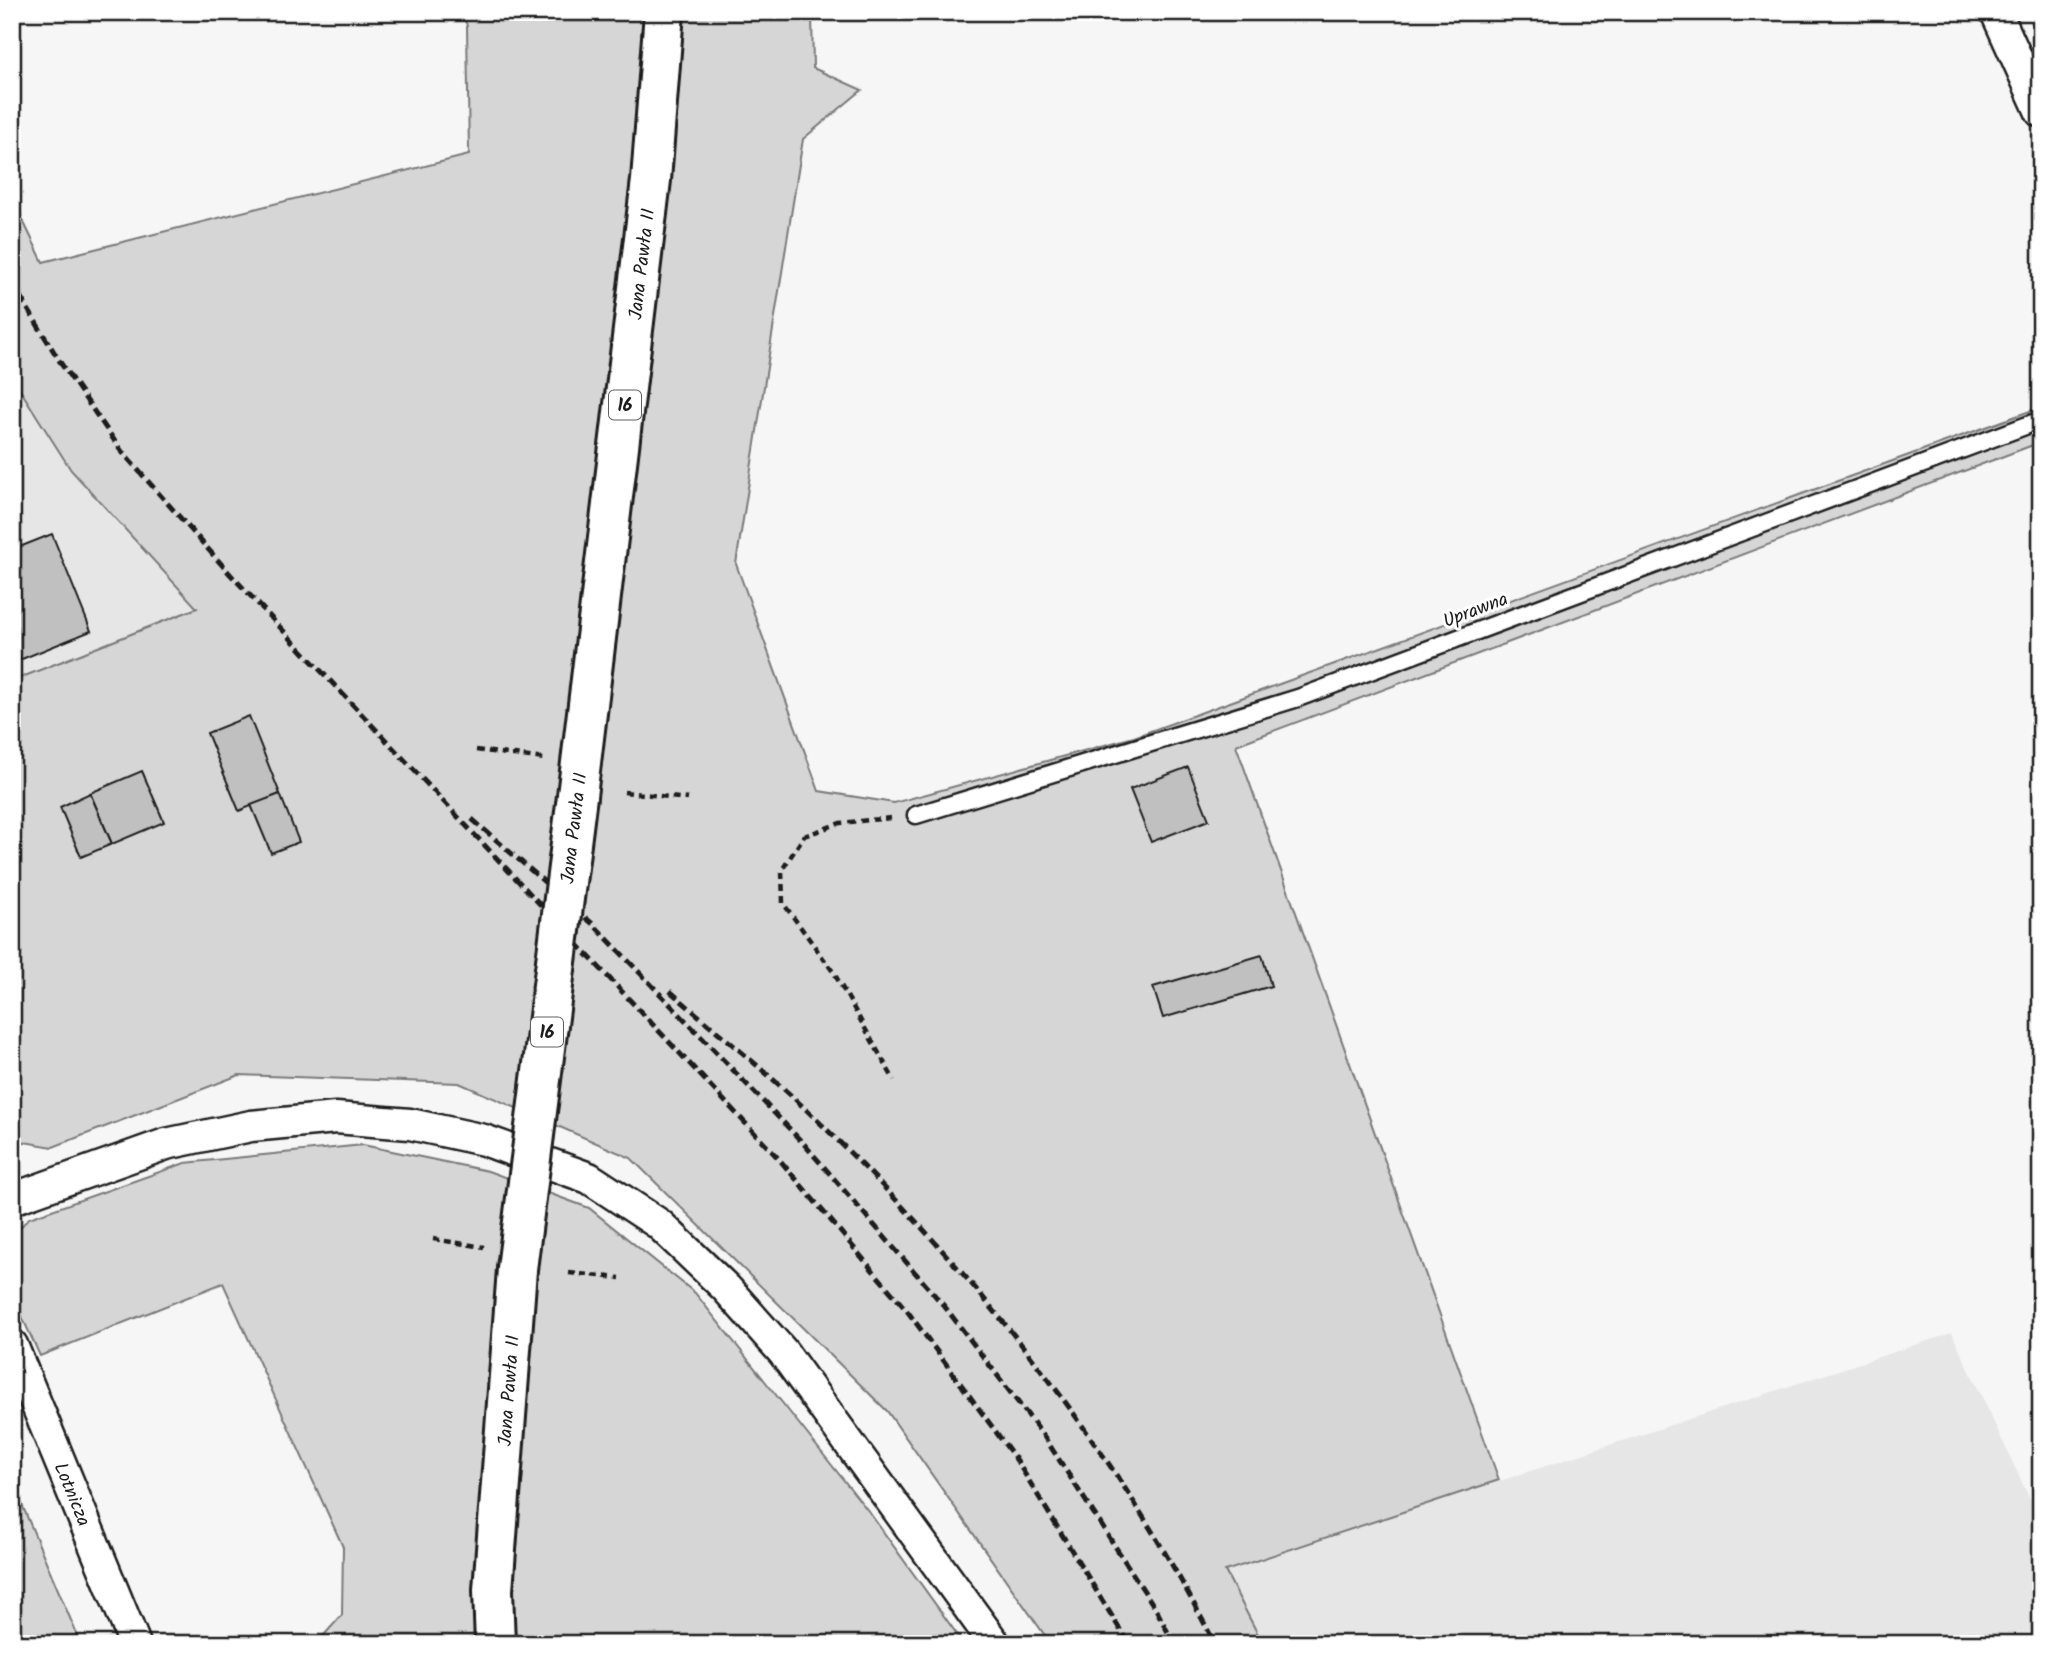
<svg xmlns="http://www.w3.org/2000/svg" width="2053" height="1656" font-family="Kalam,sans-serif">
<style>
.built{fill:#e6e6e6}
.green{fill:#d6d6d6;stroke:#797979;stroke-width:2}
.building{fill:#c0c0c0;stroke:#1c1c1c;stroke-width:2}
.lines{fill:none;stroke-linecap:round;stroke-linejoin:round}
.service-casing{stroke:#1c1c1c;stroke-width:21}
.minor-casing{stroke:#1c1c1c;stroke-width:35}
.primary-casing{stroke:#1c1c1c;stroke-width:44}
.path{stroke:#1c1c1c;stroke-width:4.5;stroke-dasharray:7 5;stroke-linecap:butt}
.service{stroke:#fff;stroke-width:16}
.minor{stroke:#fff;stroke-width:30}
.primary{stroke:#fff;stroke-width:38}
.rail{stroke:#1c1c1c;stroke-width:5;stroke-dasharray:10 5;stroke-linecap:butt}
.primary-bridge-casing{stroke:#1c1c1c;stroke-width:44;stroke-linecap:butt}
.primary-bridge{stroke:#fff;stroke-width:38}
.labels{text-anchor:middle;stroke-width:6;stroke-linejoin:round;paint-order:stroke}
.shield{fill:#fff;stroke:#606060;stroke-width:2}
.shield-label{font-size:18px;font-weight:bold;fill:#1c1c1c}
.street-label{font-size:19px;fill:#1c1c1c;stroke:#fff}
</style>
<rect width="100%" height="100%" fill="#f6f6f6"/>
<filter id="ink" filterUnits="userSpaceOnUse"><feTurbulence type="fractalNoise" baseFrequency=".0143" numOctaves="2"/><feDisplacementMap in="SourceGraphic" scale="14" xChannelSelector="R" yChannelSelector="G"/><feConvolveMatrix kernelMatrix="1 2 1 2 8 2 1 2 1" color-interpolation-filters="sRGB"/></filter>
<g filter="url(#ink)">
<g class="built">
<path d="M12,377L71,470L197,608L12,681Z"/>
<path d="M1952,1333L2041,1523V1644H1263L1225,1571Z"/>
</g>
<g class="green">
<path d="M462,12H812L813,68L862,90L803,139L736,564L819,791L894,803L1134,737L2041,407V442L1236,745L1499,1480L1225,1571L1263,1644H1051L887,1411L631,1158L459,1083L239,1075L53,1147L12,1140V681L197,608L71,470L12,377V198L43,262L469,155L467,26Z"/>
<path d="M363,1145L488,1171L589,1208L695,1293L869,1512L964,1644H316L342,1615L343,1547L223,1283L40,1356L12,1295V1236L29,1218L185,1163Z"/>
<path d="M12,1481L81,1644H12Z"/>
</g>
<g class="building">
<path d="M52,534L91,631L12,663V550Z"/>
<path d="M249,716L280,794L239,811L207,733Z"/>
<path d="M1188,767L1209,820L1151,842L1130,789Z"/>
<path d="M142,771L164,822L112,844L90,793Z"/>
<path d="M90,793L112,844L81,857L60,807Z"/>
<path d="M280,794L299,842L271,853L251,805Z"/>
<path d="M1262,955L1271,986L1163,1018L1153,987Z"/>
</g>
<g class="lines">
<defs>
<path id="service" d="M916,815L1298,698L2041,420"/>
<g id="minor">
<path d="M1996,12L2041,112"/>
<path d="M12,1199L166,1144L251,1126L336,1118L410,1124L484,1140L589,1178L659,1224L726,1288L783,1352L995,1644"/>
<path id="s1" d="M12,1345L135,1644"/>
</g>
<g id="primary">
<path id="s2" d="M577,796L651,180L664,12"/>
<path id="s3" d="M495,1644L493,1590L517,1269"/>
</g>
</defs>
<use href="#service" class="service-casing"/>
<use href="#minor" class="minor-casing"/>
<use href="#primary" class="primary-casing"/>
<g class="path">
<path d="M476,750L545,759"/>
<path d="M624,792L688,799"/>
<path d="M891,818L840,823L804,836L782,870L783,903L834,973L894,1080"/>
<path d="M433,1239L484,1247"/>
<path d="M569,1273L620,1278"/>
</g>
<use href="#service" class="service"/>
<use href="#minor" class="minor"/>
<use href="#primary" class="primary"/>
<g class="rail">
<path d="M12,283L62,365L123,453L231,575L779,1159L908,1312L1015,1458L1129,1644"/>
<path d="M472,819L594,925L804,1144L945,1307L1043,1435L1157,1611L1174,1644"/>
<path d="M670,991C719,1034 771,1075 817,1120C975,1273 1115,1447 1215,1644"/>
</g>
<defs>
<path id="primary-bridge" d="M517,1269L577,796"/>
</defs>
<use href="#primary-bridge" class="primary-bridge-casing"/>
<use href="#primary-bridge" class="primary-bridge"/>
</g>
</g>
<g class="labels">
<g class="shield">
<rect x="609" y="390.5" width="32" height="29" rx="5"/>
<rect x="531" y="1017.5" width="32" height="29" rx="5"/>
</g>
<g class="shield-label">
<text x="625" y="411">16</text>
<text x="547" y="1038">16</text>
</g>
<g class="street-label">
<text dy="7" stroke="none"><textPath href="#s2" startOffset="536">Jana Pawła II</textPath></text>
<text transform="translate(1475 609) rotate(-21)" y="7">Uprawna</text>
<text transform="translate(573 828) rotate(-83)" y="7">Jana Pawła II</text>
<text dy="7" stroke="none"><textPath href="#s3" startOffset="254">Jana Pawła II</textPath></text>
<text dy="7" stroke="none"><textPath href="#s1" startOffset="161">Lotnicza</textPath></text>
</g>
</g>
<rect width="2053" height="1656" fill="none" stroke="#fff" stroke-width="42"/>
<rect x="21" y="21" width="2011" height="1614" fill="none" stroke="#1c1c1c" stroke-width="2.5" filter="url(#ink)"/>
</svg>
